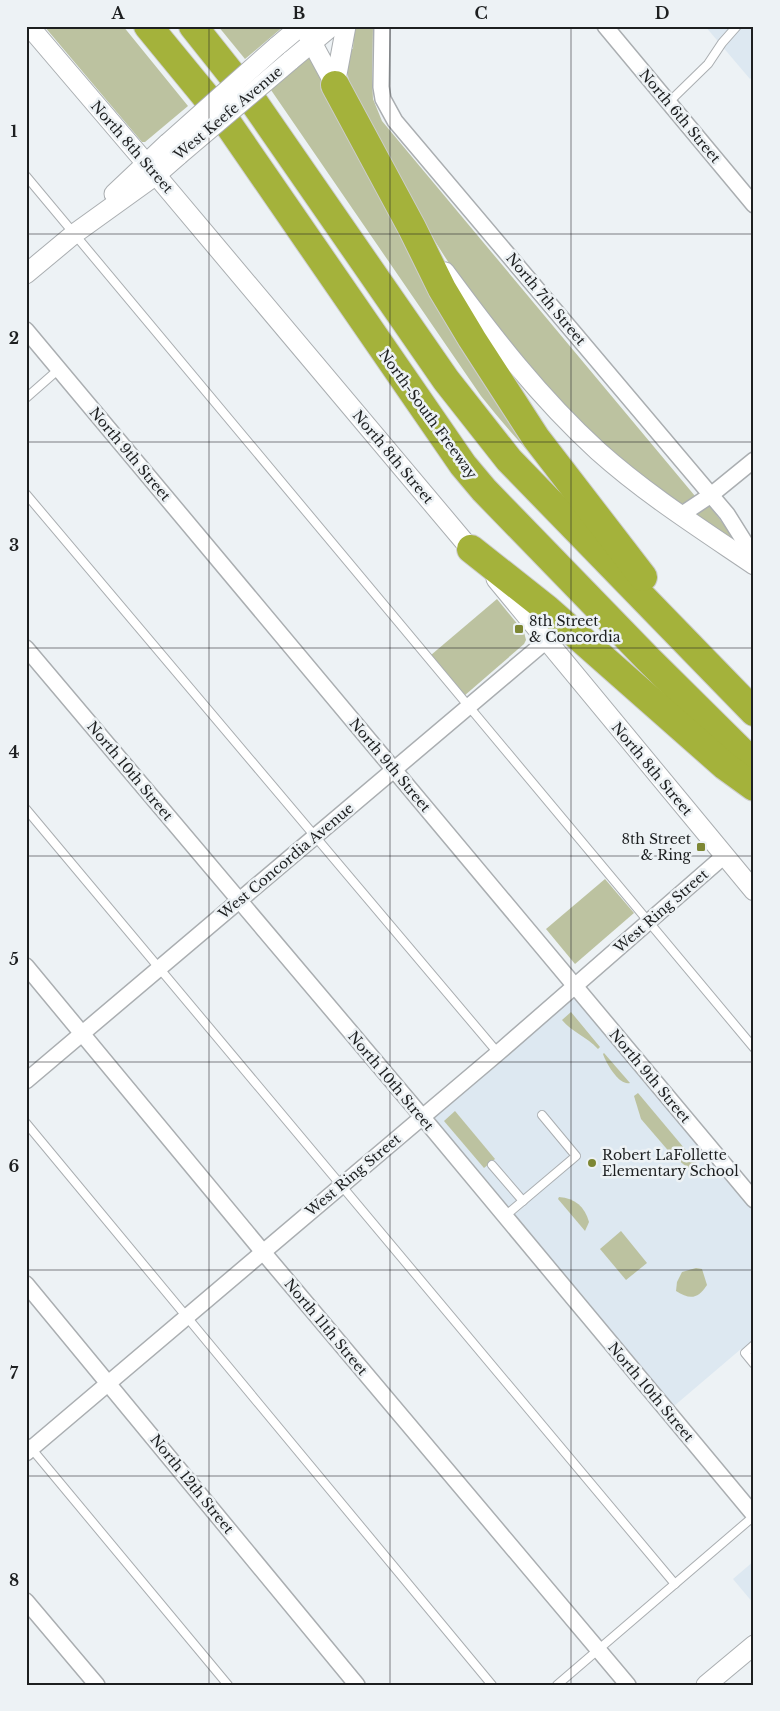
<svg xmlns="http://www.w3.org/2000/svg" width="780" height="1711" font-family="'Libre Baskerville',serif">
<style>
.built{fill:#dde8f1}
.green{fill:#bcc2a0}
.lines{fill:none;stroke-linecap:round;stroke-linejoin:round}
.service-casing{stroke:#aaaeb1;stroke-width:10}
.minor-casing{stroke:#aaaeb1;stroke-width:18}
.tertiary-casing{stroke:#aaaeb1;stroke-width:21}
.motorway-casing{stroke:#cdcece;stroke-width:30}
.service{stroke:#fff;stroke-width:8}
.minor{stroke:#fff;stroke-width:15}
.tertiary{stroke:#fff;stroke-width:19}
.motorway{stroke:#a4b23b;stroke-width:28}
.tertiary-bridge-casing{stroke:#aaaeb1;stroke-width:21;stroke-linecap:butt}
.tertiary-bridge{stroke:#fff;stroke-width:19}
.grid{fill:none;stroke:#1d1f20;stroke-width:1;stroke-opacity:0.55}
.poi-dot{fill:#7d8734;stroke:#edf2f5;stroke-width:2}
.labels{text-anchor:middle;stroke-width:5;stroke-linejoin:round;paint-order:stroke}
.street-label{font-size:14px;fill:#1d1f20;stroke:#edf2f5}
.poi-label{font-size:14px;fill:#1d1f20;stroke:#edf2f5;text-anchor:start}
.neatline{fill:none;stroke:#1d1f20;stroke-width:2}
.grid-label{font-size:16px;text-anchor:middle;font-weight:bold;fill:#1d1f20}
</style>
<rect width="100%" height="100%" fill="#edf2f5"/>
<g class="built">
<path d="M705,26H754V75L750,79Z"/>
<path d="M575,987L754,1200V1345L745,1353L741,1349L667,1412L421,1117Z"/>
<path d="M754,1561V1604L733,1579Z"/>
</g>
<g class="green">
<path d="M44,26H123L188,106L145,142H142Z"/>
<path d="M218,26H284L245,59Z"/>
<path d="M354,26H373L372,79L373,99L382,121L695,496L692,501L685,503H678C665,493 651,484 638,474C568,416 506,347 455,272C415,214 384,149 351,87C346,73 346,63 348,49H353Z"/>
<path d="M306,59H310L403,233L564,489C534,459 507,429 481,396L271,90Z"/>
<path d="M709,505L734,538L733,539L697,515L696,513Z"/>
<path d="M497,599L524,632L526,640L524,644L464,696L431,655Z"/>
<path d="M605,879L634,913L575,964L546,929Z"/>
<path d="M571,1012L600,1047L598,1049C587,1037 572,1032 562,1020Z"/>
<path d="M604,1053L630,1083C619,1086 606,1063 603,1054Z"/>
<path d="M638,1093L700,1167L699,1168H688L672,1155L641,1119L634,1096Z"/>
<path d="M455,1111L495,1159L484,1168L444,1121Z"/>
<path d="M559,1197C575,1198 585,1207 589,1222L585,1231L558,1199Z"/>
<path d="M621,1231L647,1263L626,1280L600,1249Z"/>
<path d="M696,1268L702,1269L707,1285C698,1299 690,1300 676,1291L677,1282L682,1272Z"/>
</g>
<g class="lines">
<defs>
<g id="service">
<path d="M669,102L708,64L722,43L737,26"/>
<path d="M26,176L754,1048"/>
<path d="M26,398L59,369"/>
<path d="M26,494L498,1053"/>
<path d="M26,809L675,1584"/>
<path d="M26,1123L492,1685"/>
<path d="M492,1165L523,1201"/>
<path d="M505,1216L576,1156L542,1115"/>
<path d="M754,1345L745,1353L754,1364"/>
<path d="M26,1442L228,1685"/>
<path d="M557,1685L754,1516"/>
</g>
<g id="minor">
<path d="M382,26L381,87L383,99L395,121L727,514L754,557"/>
<path d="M605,26L754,205"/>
<path d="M26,330L754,1200"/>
<path d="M681,515L711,495L754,460"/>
<path d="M26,648L430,1126L754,1515"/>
<path d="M26,966L263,1252L628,1685"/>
<path d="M26,1081L546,641"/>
<path d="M26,1284L357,1685"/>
<path d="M26,1453L498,1053L724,856"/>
<path d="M26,1601L97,1685"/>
</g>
<g id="tertiary">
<path d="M29,26L156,175L478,558"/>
<path d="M303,26L335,85"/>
<path d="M276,47L301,26"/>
<path d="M290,61L332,26"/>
<path d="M335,85L346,26"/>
<path d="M114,194L168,143"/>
<path d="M445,272C492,336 539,397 598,451C646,494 701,529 754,565"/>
<path d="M26,274L74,234L156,175L179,155"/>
<path d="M496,579L754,891"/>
<path d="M706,1685L754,1645"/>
</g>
<g id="motorway">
<path d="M148,26L226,121L463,465L484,490L648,659L754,764"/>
<path d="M193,26L255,104L446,380L509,460L754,712"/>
<path d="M335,85L412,228L442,289L472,339L536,438L643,577"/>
<path d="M471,549L547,609L725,766L754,787"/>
</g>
</defs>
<use href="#service" class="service-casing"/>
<use href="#minor" class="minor-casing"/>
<use href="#tertiary" class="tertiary-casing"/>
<use href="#motorway" class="motorway-casing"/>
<use href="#service" class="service"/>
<use href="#minor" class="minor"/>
<use href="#tertiary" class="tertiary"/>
<use href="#motorway" class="motorway"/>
<defs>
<g id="tertiary-bridge">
<path d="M168,143L276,47"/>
<path d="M179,155L290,61"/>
</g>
</defs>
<use href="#tertiary-bridge" class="tertiary-bridge-casing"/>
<use href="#tertiary-bridge" class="tertiary-bridge"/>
</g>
<path class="grid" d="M209,26V1685M390,26V1685M571,26V1685M26,234H754M26,442H754M26,648H754M26,856H754M26,1062H754M26,1270H754M26,1476H754"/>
<g class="poi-dot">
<rect x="514" y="624" width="10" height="10" rx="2.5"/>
<rect x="696" y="842" width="10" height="10" rx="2.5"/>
<circle cx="592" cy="1163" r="5"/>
</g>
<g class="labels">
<g class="street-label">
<text transform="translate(228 113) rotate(-40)" y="5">West Keefe Avenue</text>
<text transform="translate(680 116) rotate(50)" y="5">North 6th Street</text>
<text transform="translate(132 147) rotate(49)" y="5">North 8th Street</text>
<text transform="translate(546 299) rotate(50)" y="5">North 7th Street</text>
<text transform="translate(428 414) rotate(54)" y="5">North-South Freeway</text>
<text transform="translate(130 454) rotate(50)" y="5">North 9th Street</text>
<text transform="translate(393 457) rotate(50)" y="5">North 8th Street</text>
<text transform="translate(390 765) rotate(50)" y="5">North 9th Street</text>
<text transform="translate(652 769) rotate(50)" y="5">North 8th Street</text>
<text transform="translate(130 771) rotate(50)" y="5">North 10th Street</text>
<text transform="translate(286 861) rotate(-40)" y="5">West Concordia Avenue</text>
<text transform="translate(661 911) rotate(-41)" y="5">West Ring Street</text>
<text transform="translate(650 1076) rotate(50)" y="5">North 9th Street</text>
<text transform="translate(391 1081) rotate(50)" y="5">North 10th Street</text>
<text transform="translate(353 1175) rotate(-40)" y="5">West Ring Street</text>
<text transform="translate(326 1327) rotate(50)" y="5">North 11th Street</text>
<text transform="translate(651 1392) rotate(50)" y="5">North 10th Street</text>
<text transform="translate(192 1484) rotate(51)" y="5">North 12th Street</text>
</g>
<g class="poi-label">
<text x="529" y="626">8th Street<tspan x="529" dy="16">&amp; Concordia</tspan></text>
<text x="691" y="844" text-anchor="end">8th Street<tspan x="691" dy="16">&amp; Ring</tspan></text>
<text x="602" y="1160">Robert LaFollette<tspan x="602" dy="16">Elementary School</tspan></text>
</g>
</g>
<rect width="780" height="1711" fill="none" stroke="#edf2f5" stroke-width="55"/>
<rect x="28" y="28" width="724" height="1656" class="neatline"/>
<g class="grid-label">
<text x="118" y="19">A</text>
<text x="299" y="19">B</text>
<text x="481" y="19">C</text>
<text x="662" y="19">D</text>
<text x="14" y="137">1</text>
<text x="14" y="344">2</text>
<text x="14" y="551">3</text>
<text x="14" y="758">4</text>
<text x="14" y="965">5</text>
<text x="14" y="1172">6</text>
<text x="14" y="1379">7</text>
<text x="14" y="1586">8</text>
</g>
</svg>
